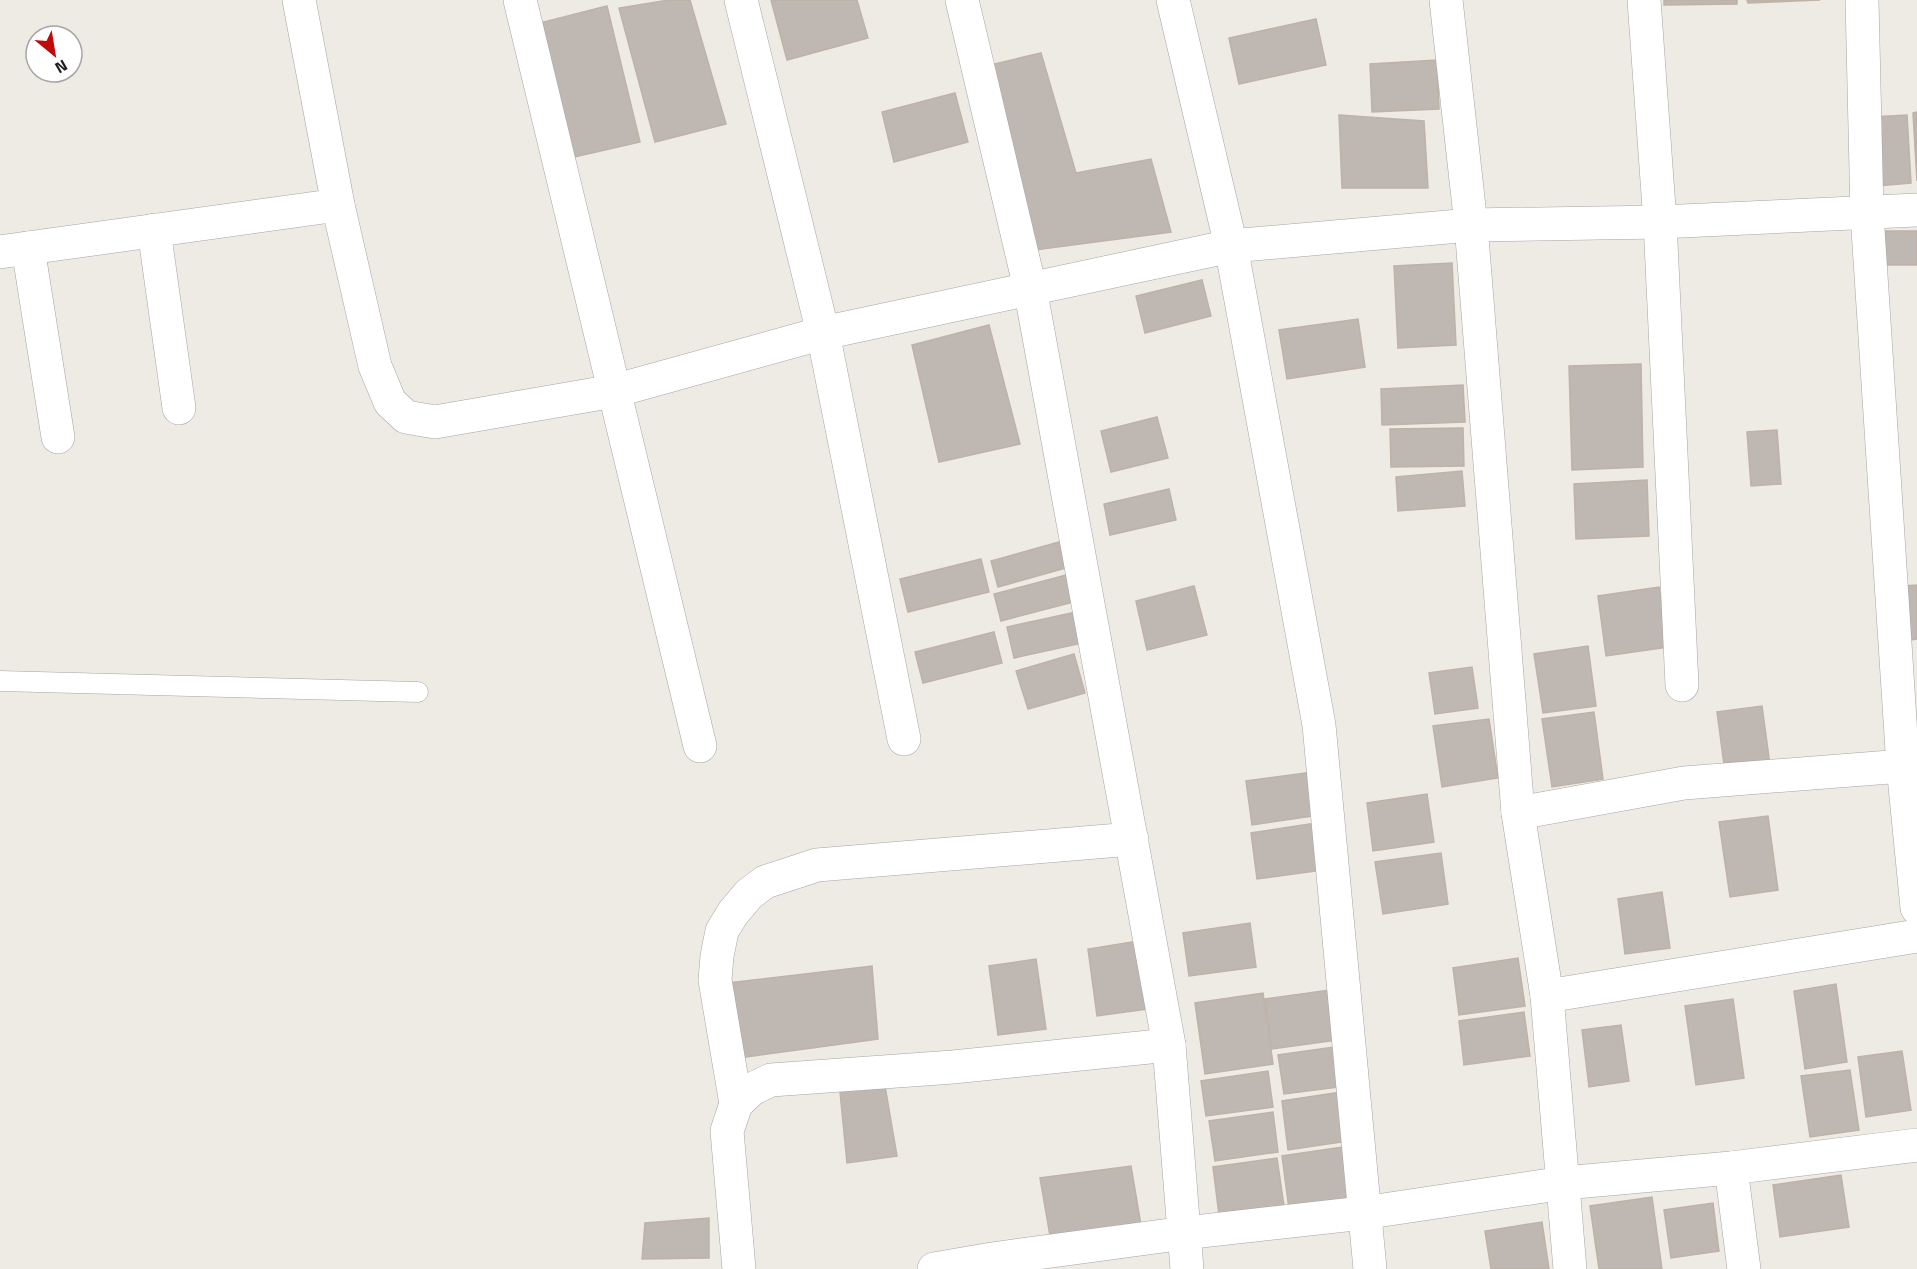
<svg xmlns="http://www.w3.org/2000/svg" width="1917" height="1269" font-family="'Titillium Web',sans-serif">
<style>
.building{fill:#bfb7b1;stroke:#bfb2a7;stroke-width:1.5}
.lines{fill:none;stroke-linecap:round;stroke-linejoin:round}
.lane-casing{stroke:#a5a5a5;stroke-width:21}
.street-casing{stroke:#a5a5a5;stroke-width:34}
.lane{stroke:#fff;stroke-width:20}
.street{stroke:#fff;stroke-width:33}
</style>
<rect width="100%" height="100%" fill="#eeebe4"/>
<g class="building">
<path d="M669,0H690L726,124L655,142L619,8Z"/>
<path d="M771,0H857L868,38L787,60Z"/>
<path d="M1664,0H1737V4L1664,5Z"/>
<path d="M1747,0H1820L1748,3Z"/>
<path d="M607,6L640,142L574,157L540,23Z"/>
<path d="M1316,19L1326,65L1239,84L1229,38Z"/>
<path d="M1041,53L1076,173L1151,159L1171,232L1035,250L990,65Z"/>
<path d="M1437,60L1439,109L1372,112L1370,64Z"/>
<path d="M955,93L968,142L894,162L882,112Z"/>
<path d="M1917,112V181L1913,113Z"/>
<path d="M1339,115L1424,121L1428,188H1342Z"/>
<path d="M1907,115L1911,183L1876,186L1872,117Z"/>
<rect x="1881" y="231" width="36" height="34"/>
<path d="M1452,263L1456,345L1398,348L1394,266Z"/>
<path d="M1202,280L1211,316L1145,333L1136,296Z"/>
<path d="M1358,319L1365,367L1287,379L1279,330Z"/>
<path d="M989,325L1020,444L939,462L912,345Z"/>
<path d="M1641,364L1643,467L1572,470L1569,366Z"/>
<path d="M1463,385L1465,422L1382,425L1381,389Z"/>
<path d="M1157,417L1168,458L1111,472L1101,431Z"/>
<path d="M1463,428L1464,466L1391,467L1390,429Z"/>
<path d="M1777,430L1781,484L1751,486L1747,432Z"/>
<path d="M1462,471L1465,506L1398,511L1396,477Z"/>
<path d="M1647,480L1649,536L1576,539L1574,484Z"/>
<path d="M1169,489L1176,520L1110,535L1104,504Z"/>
<path d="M1066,540L1073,566L998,587L991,561Z"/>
<path d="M981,559L989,592L908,612L900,579Z"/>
<path d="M1074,573L1081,600L1001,621L994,594Z"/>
<path d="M1917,585V639L1911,640L1904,586Z"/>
<path d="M1194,586L1207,635L1147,650L1136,601Z"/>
<path d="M1659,587L1668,647L1606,656L1598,596Z"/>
<path d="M1081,611L1087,642L1014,658L1007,627Z"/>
<path d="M994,632L1002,663L923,683L915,652Z"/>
<path d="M1588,646L1596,706L1543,713L1534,654Z"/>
<path d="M1074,654L1085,693L1028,709L1016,671Z"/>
<path d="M1472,667L1478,708L1435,714L1429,673Z"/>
<path d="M1762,706L1770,765L1725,772L1717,712Z"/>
<path d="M1594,712L1603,779L1552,787L1542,719Z"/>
<path d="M1489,719L1498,778L1442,787L1433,726Z"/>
<path d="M1313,772L1319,815L1252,825L1246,781Z"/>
<path d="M1427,794L1434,842L1373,851L1367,803Z"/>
<path d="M1768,816L1778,890L1730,897L1719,822Z"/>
<path d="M1322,822L1329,869L1257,879L1251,833Z"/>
<path d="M1441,853L1448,904L1383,914L1375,862Z"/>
<path d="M1662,892L1670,948L1625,954L1618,899Z"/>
<path d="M1250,923L1256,967L1189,976L1183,933Z"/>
<path d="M1138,941L1147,1009L1097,1016L1088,949Z"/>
<path d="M1518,958L1525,1006L1459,1015L1453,968Z"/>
<path d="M1036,959L1046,1029L998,1035L989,966Z"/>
<path d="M872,966L878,1039L739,1058L728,983Z"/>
<path d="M1836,984L1847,1062L1805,1069L1794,991Z"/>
<path d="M1337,989L1344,1039L1272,1049L1265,999Z"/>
<path d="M1263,993L1273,1064L1205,1074L1195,1003Z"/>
<path d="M1733,999L1744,1078L1696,1085L1685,1006Z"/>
<path d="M1524,1012L1530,1056L1464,1065L1459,1021Z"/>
<path d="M1621,1025L1629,1081L1589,1087L1582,1030Z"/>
<path d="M1341,1046L1346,1086L1284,1094L1278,1055Z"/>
<path d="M1902,1051L1911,1110L1866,1117L1858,1057Z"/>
<path d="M1850,1070L1859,1130L1810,1137L1801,1076Z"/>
<path d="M1268,1071L1273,1107L1206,1116L1201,1081Z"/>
<path d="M885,1086L897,1156L847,1163L840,1092Z"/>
<path d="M1347,1091L1354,1140L1288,1150L1282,1101Z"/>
<path d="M1273,1112L1278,1152L1215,1161L1209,1121Z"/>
<path d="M1349,1146L1357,1199L1289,1209L1282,1156Z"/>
<path d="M1277,1158L1284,1206L1219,1215L1213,1167Z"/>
<path d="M1131,1166L1141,1225L1050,1236L1040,1178Z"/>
<path d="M1841,1175L1849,1227L1780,1237L1773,1185Z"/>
<path d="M1652,1197L1662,1269H1599L1590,1206Z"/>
<path d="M1713,1203L1719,1251L1671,1258L1664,1210Z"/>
<path d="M709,1218V1258L642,1259L645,1223Z"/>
<path d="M1542,1222L1549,1269H1491L1485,1231Z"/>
</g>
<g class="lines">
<defs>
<path id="lane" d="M0,681L418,692"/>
<g id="street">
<path d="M299,0L338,205L375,366L390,402L406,417L435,422L614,391L823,333L1231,246L1471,225L1660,222L1917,210"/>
<path d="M520,0L700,746"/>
<path d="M741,0L823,333L904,739"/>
<path d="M962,0L1030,288L1169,1045L1187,1269"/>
<path d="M1173,0L1231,246L1319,725L1370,1269"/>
<path d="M1446,0L1471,225L1518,813L1547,996L1570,1269"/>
<path d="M1644,0L1660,222L1682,685"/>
<path d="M1862,0L1867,214L1903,766L1917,908"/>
<path d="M154,230L179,408"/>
<path d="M28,248L58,437"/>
<path d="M0,252L338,205"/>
<path d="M1518,813L1684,783L1903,766"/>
<path d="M1547,996L1917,936"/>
<path d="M736,1104L715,980L717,956L722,931L733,913L749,894L765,882L817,865L1132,839"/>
<path d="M1731,1168L1744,1269"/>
<path d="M739,1269L727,1131L736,1104L752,1089L771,1080L953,1067L1169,1045"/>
<path d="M934,1269L992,1259L1185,1233L1363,1213L1564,1183L1731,1168L1917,1145"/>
</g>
</defs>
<use href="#lane" class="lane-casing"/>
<use href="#street" class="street-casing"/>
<use href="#lane" class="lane"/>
<use href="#street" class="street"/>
</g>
<g transform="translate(54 54) rotate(150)"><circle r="28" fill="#ffffff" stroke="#a5a5a5" stroke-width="1.5"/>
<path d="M0-4.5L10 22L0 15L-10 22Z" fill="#c30809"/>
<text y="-9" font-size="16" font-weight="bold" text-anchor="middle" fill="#1e1e1e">N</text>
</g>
</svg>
